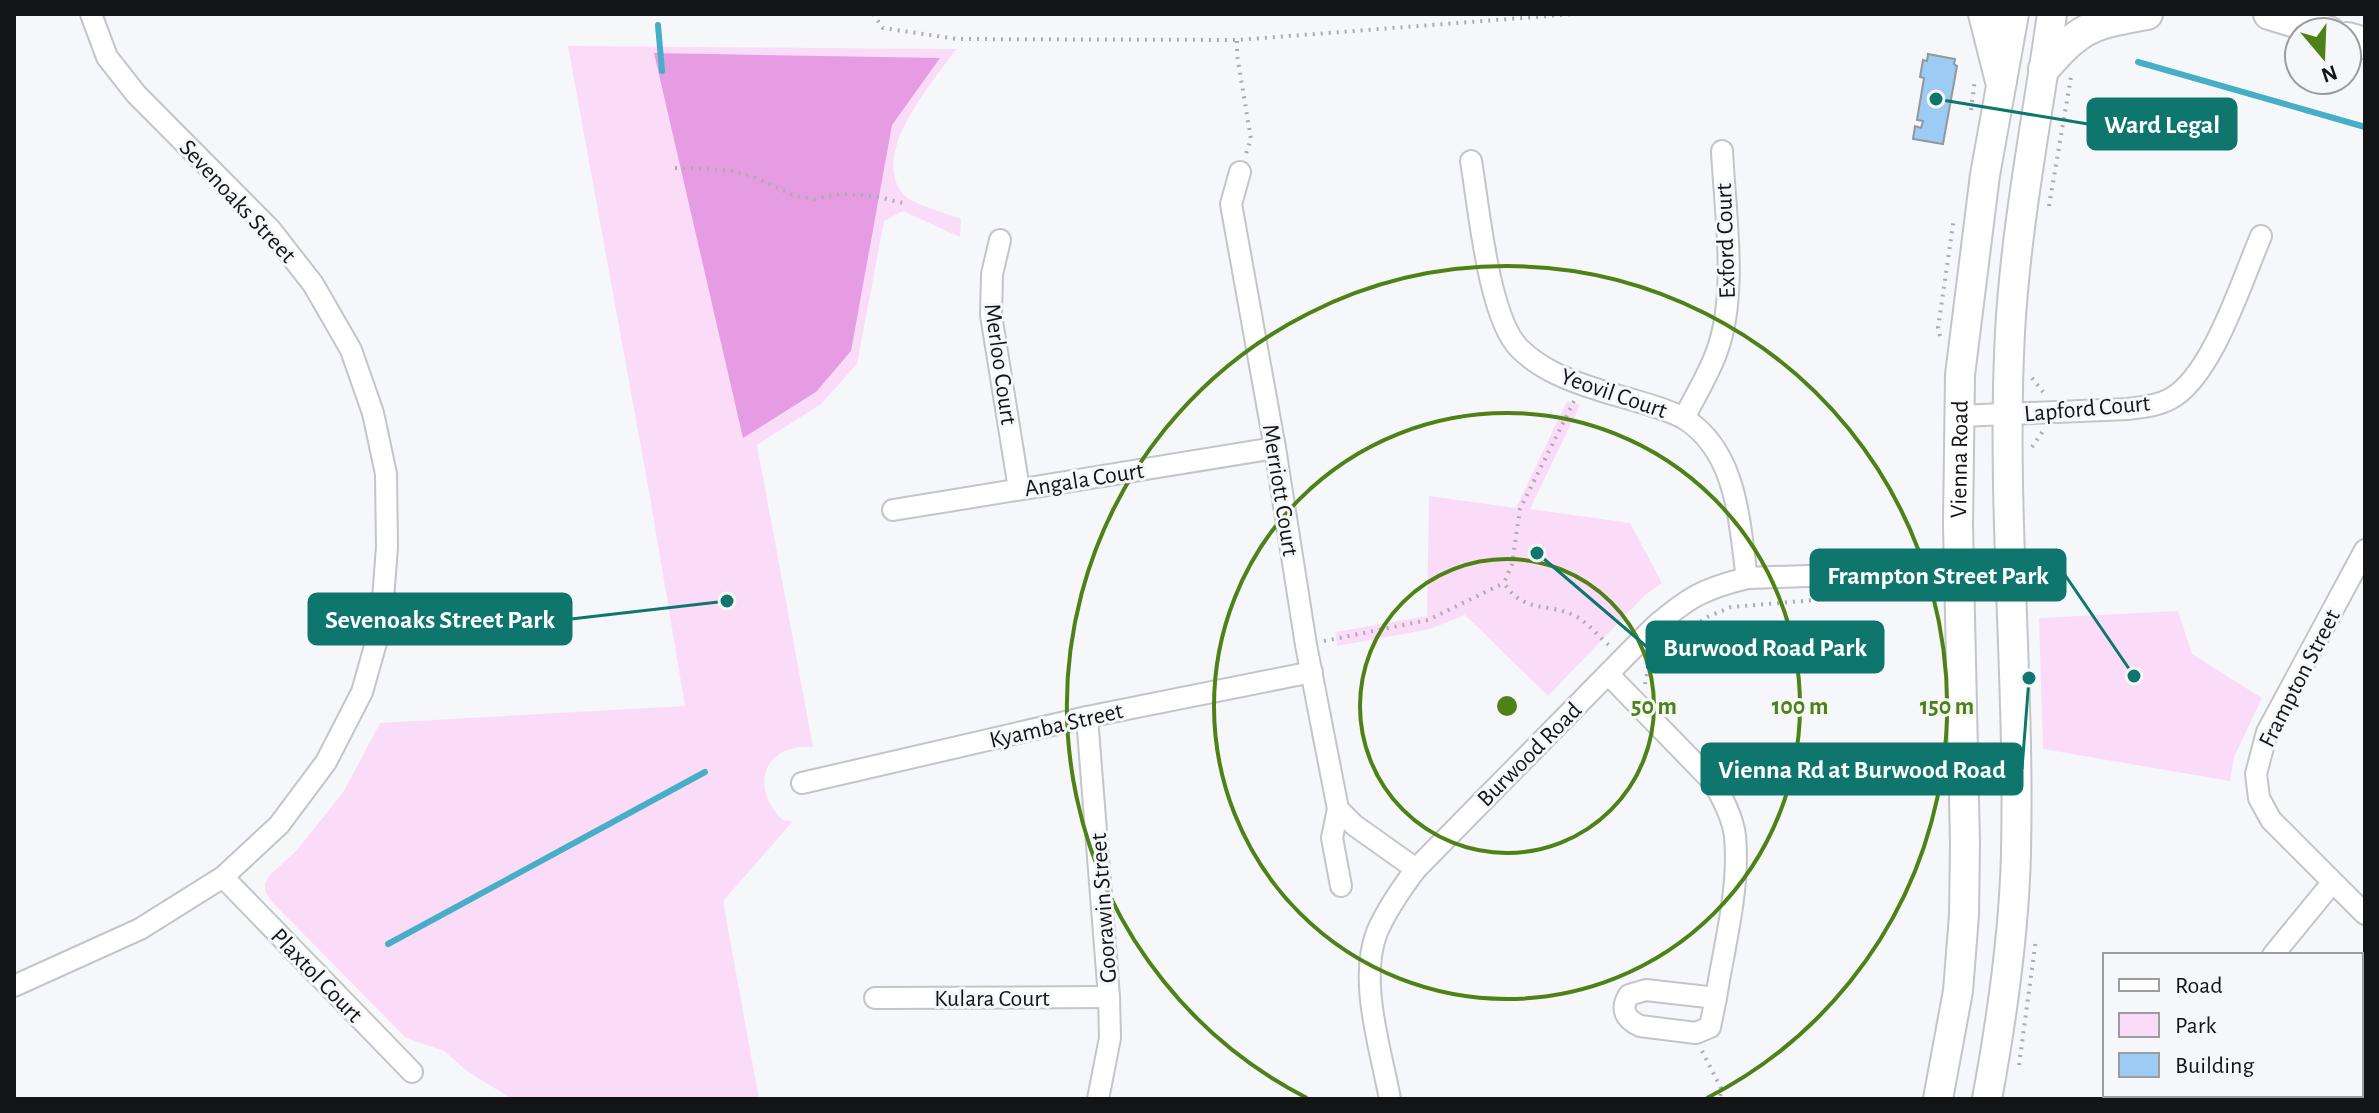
<svg xmlns="http://www.w3.org/2000/svg" width="2379" height="1113" font-family="'Alegreya Sans',sans-serif">
<style>
.green{fill:#fbdcf8}
.forest{fill:#e69ce2}
.lines{fill:none;stroke-linecap:round;stroke-linejoin:round}
.stream{stroke:#46aec7;stroke-width:6}
.building{fill:#9ccbf4;stroke:#949799;stroke-width:2}
.minor-casing{stroke:#c4c5c8;stroke-width:24}
.secondary-casing{stroke:#c4c5c8;stroke-width:32}
.primary-casing{stroke:#c4c5c8;stroke-width:34}
.path{stroke:#abacaf;stroke-width:4;stroke-dasharray:2 6;stroke-linecap:butt}
.minor{stroke:#fff;stroke-width:20}
.secondary{stroke:#fff;stroke-width:28}
.primary{stroke:#fff;stroke-width:30}
.ring{fill:none;stroke:#4f8216;stroke-width:4}
.labels{text-anchor:middle;stroke-width:6;stroke-linejoin:round;paint-order:stroke}
.street-label{font-size:24px;fill:#131415;stroke:#f6f7fa}
.centre{fill:#4f8216;stroke:#f6f7fa;stroke-width:4}
.ring-label{font-size:24px;text-anchor:middle;font-weight:bold;fill:#4f8216;stroke:#f6f7fa;stroke-width:6;stroke-linejoin:round;paint-order:stroke}
.leader{fill:none;stroke:#0f766e;stroke-width:3}
.callout-dot{fill:#0f766e;stroke:#f6f7fa;stroke-width:3}
.callout{fill:#0f766e;stroke:#0f766e;stroke-width:3}
.callout-label{font-size:26px;text-anchor:middle;font-weight:bold;fill:#fff}
</style>
<rect width="100%" height="100%" fill="#f6f7fa"/>
<g class="green">
<path d="M568,46L956,49C932,84 868,154 904,195C912,204 948,214 961,219L960,237L903,211L884,221L857,364L821,404L757,445L813,747C764,743 748,787 783,820L793,821L723,901L759,1099H512L467,1071L444,1051L406,1038L271,901L265,891V883L270,875L297,850L344,791L380,723L685,706L650,497Z"/>
<path d="M1567,401L1580,405L1530,509L1630,523L1662,583L1645,595L1548,696L1465,615L1430,629L1337,646L1335,632L1427,616L1429,496L1516,508Z"/>
<path d="M2178,611L2192,654L2262,698L2234,757L2230,781L2043,749L2039,618Z"/>
</g>
<path class="forest" d="M654,53L940,58L892,125L851,351L816,392L743,438Z"/>
<g class="lines">
<g class="stream">
<path d="M658,25L662,71"/>
<path d="M2138,62L2365,127"/>
<path d="M388,944L705,772"/>
</g>
</g>
<path class="building" d="M1928,54L1955,59L1954,64L1957,66L1943,144L1913,139L1915,126L1921,128L1923,121L1917,120L1924,78L1920,77L1923,60L1927,61Z"/>
<g class="lines">
<defs>
<g id="minor">
<path d="M1471,161C1479,207 1488,316 1519,348C1541,370 1570,381 1599,390C1623,398 1665,407 1685,419C1738,453 1739,523 1747,578"/>
<path d="M1240,172L1231,204L1275,448L1306,645L1338,809L1354,825L1416,869"/>
<path d="M1000,240L992,274L991,315L1019,489"/>
<path d="M1958,416L2128,409C2142,407 2157,406 2170,399C2212,377 2242,280 2261,236"/>
<path d="M1684,418C1695,396 1709,374 1717,351C1738,294 1725,212 1722,151"/>
<path d="M893,510L1275,448"/>
<path d="M2365,550L2267,732L2256,774L2259,798L2271,820L2365,914"/>
<path d="M1608,674L1714,783C1723,799 1733,818 1735,836C1740,889 1724,946 1716,998"/>
<path d="M1087,717L1109,997L1110,1038L1098,1099"/>
<path d="M802,783L1087,717L1312,672"/>
<path d="M1338,809L1332,838L1341,886"/>
<path d="M223,877L412,1072"/>
<path d="M2273,955L2332,883"/>
<path d="M14,986L140,929L223,877L279,825L326,762L362,692L381,625L387,547L386,474L373,413L351,350L313,284L270,229L136,94L107,57L91,14"/>
<path d="M1646,990L1716,998L1710,1027L1696,1033L1640,1026C1625,1019 1620,1009 1629,995Z"/>
<path d="M875,998L1109,997"/>
<path d="M1390,1099C1381,1050 1358,981 1377,932C1387,909 1401,889 1416,869L1654,627C1689,597 1703,589 1747,578L2011,569"/>
</g>
<g id="secondary">
<path id="s1" d="M1938,1099L1958,991L1964,915L1965,844L1958,525L1960,375L1985,175L2014,14"/>
<path d="M1987,1099C2002,1018 2014,935 2016,853C2020,679 2001,505 2010,332C2016,225 2037,120 2052,14"/>
</g>
<g id="primary">
<path d="M1984,14L2001,81"/>
<path d="M2269,14L2329,32"/>
<path d="M2347,38L2365,43"/>
<path d="M2044,69C2081,26 2092,24 2147,14"/>
</g>
</defs>
<use href="#minor" class="minor-casing"/>
<use href="#secondary" class="secondary-casing"/>
<use href="#primary" class="primary-casing"/>
<g class="path">
<path d="M873,14L883,28L957,39L1237,40L1574,14"/>
<path d="M1237,41V55L1251,139L1246,154"/>
<path d="M1971,110L1975,79"/>
<path d="M675,168L727,170L752,176L795,196L814,199L840,194L874,196L903,203"/>
<path d="M2049,206L2071,77"/>
<path d="M1940,336L1938,328L1954,218"/>
<path d="M2032,378L2043,392"/>
<path d="M1574,401L1520,509L1512,564L1504,583C1525,615 1548,601 1577,617C1589,624 1600,638 1611,647"/>
<path d="M2032,447L2043,431"/>
<path d="M1904,593L1939,599"/>
<path d="M1324,641L1428,620L1504,583"/>
<path d="M1645,684L1649,662L1705,618L1731,607L1863,596"/>
<path d="M1702,1051L1722,1090L1719,1099"/>
<path d="M2019,1065L2036,939"/>
<path d="M2233,1099L2234,1095"/>
</g>
<use href="#minor" class="minor"/>
<use href="#secondary" class="secondary"/>
<use href="#primary" class="primary"/>
</g>
<g class="ring">
<circle cx="1507" cy="706" r="147"/>
<circle cx="1507" cy="706" r="293"/>
<path d="M1307 1098A440 440 0 1 1 1707 1098"/>
</g>
<g class="labels">
<g class="street-label">
<text transform="translate(238 201) rotate(47)" y="8">Sevenoaks Street</text>
<text transform="translate(1725 241) rotate(-92)" y="8">Exford Court</text>
<text transform="translate(1001 364) rotate(82)" y="8">Merloo Court</text>
<text transform="translate(1614 393) rotate(19)" y="8">Yeovil Court</text>
<text transform="translate(2087 408) rotate(-5)" y="8">Lapford Court</text>
<text dy="8" stroke="none"><textPath href="#s1" startOffset="642">Vienna Road</textPath></text>
<text transform="translate(1084 479) rotate(-9)" y="8">Angala Court</text>
<text transform="translate(1281 490) rotate(81)" y="8">Merriott Court</text>
<text transform="translate(2299 678) rotate(-63)" y="8">Frampton Street</text>
<text transform="translate(1056 725) rotate(-13)" y="8">Kyamba Street</text>
<text transform="translate(1529 754) rotate(-45)" y="8">Burwood Road</text>
<text transform="translate(1103 908) rotate(-94)" y="8">Goorawin Street</text>
<text transform="translate(317 975) rotate(46)" y="8">Plaxtol Court</text>
<text x="992" y="1006">Kulara Court</text>
</g>
</g>
<circle cx="1507" cy="706" r="12" class="centre"/>
<g class="ring-label">
<text x="1654" y="714">50 m</text>
<text x="1800" y="714">100 m</text>
<text x="1947" y="714">150 m</text>
</g>
<path class="leader" d="M1936 99L2088 124M2134 676L2065 575M727 601L571 619M1537 553L1647 647M2029 678L2022 769"/>
<g class="callout-dot">
<circle cx="1936" cy="99" r="8"/>
<circle cx="2134" cy="676" r="8"/>
<circle cx="727" cy="601" r="8"/>
<circle cx="1537" cy="553" r="8"/>
<circle cx="2029" cy="678" r="8"/>
</g>
<g class="callout">
<rect x="2088" y="99" width="148" height="50" rx="8"/>
<rect x="1811" y="550" width="254" height="50" rx="8"/>
<rect x="309" y="594" width="262" height="50" rx="8"/>
<rect x="1647" y="622" width="236" height="50" rx="8"/>
<rect x="1702" y="744" width="320" height="50" rx="8"/>
</g>
<g class="callout-label">
<text x="2162" y="133">Ward Legal</text>
<text x="1938" y="584">Frampton Street Park</text>
<text x="440" y="628">Sevenoaks Street Park</text>
<text x="1765" y="656">Burwood Road Park</text>
<text x="1862" y="778">Vienna Rd at Burwood Road</text>
</g>
<rect width="2379" height="1113" fill="none" stroke="#131415" stroke-width="32"/>
<rect x="2103" y="953" width="260" height="144" fill="#f6f7fa" stroke="#9b9c9e" stroke-width="2"/>
<rect x="2119" y="979" width="40" height="12" fill="#ffffff" stroke="#9b9c9e" stroke-width="2"/>
<text x="2175" y="993" font-size="24" fill="#131415">Road</text>
<rect x="2119" y="1013" width="40" height="24" fill="#fbdcf8" stroke="#9b9c9e" stroke-width="2"/>
<text x="2175" y="1033" font-size="24" fill="#131415">Park</text>
<rect x="2119" y="1053" width="40" height="24" fill="#9ccbf4" stroke="#9b9c9e" stroke-width="2"/>
<text x="2175" y="1073" font-size="24" fill="#131415">Building</text>
<g transform="translate(2323 56) rotate(161)"><circle r="38" fill="#f6f7fa" stroke="#9b9c9e" stroke-width="2"/>
<path d="M0-6L14 30L0 20L-14 30Z" fill="#4f8216"/>
<text y="-12" font-size="22" font-weight="bold" text-anchor="middle" fill="#131415">N</text>
</g>
</svg>
